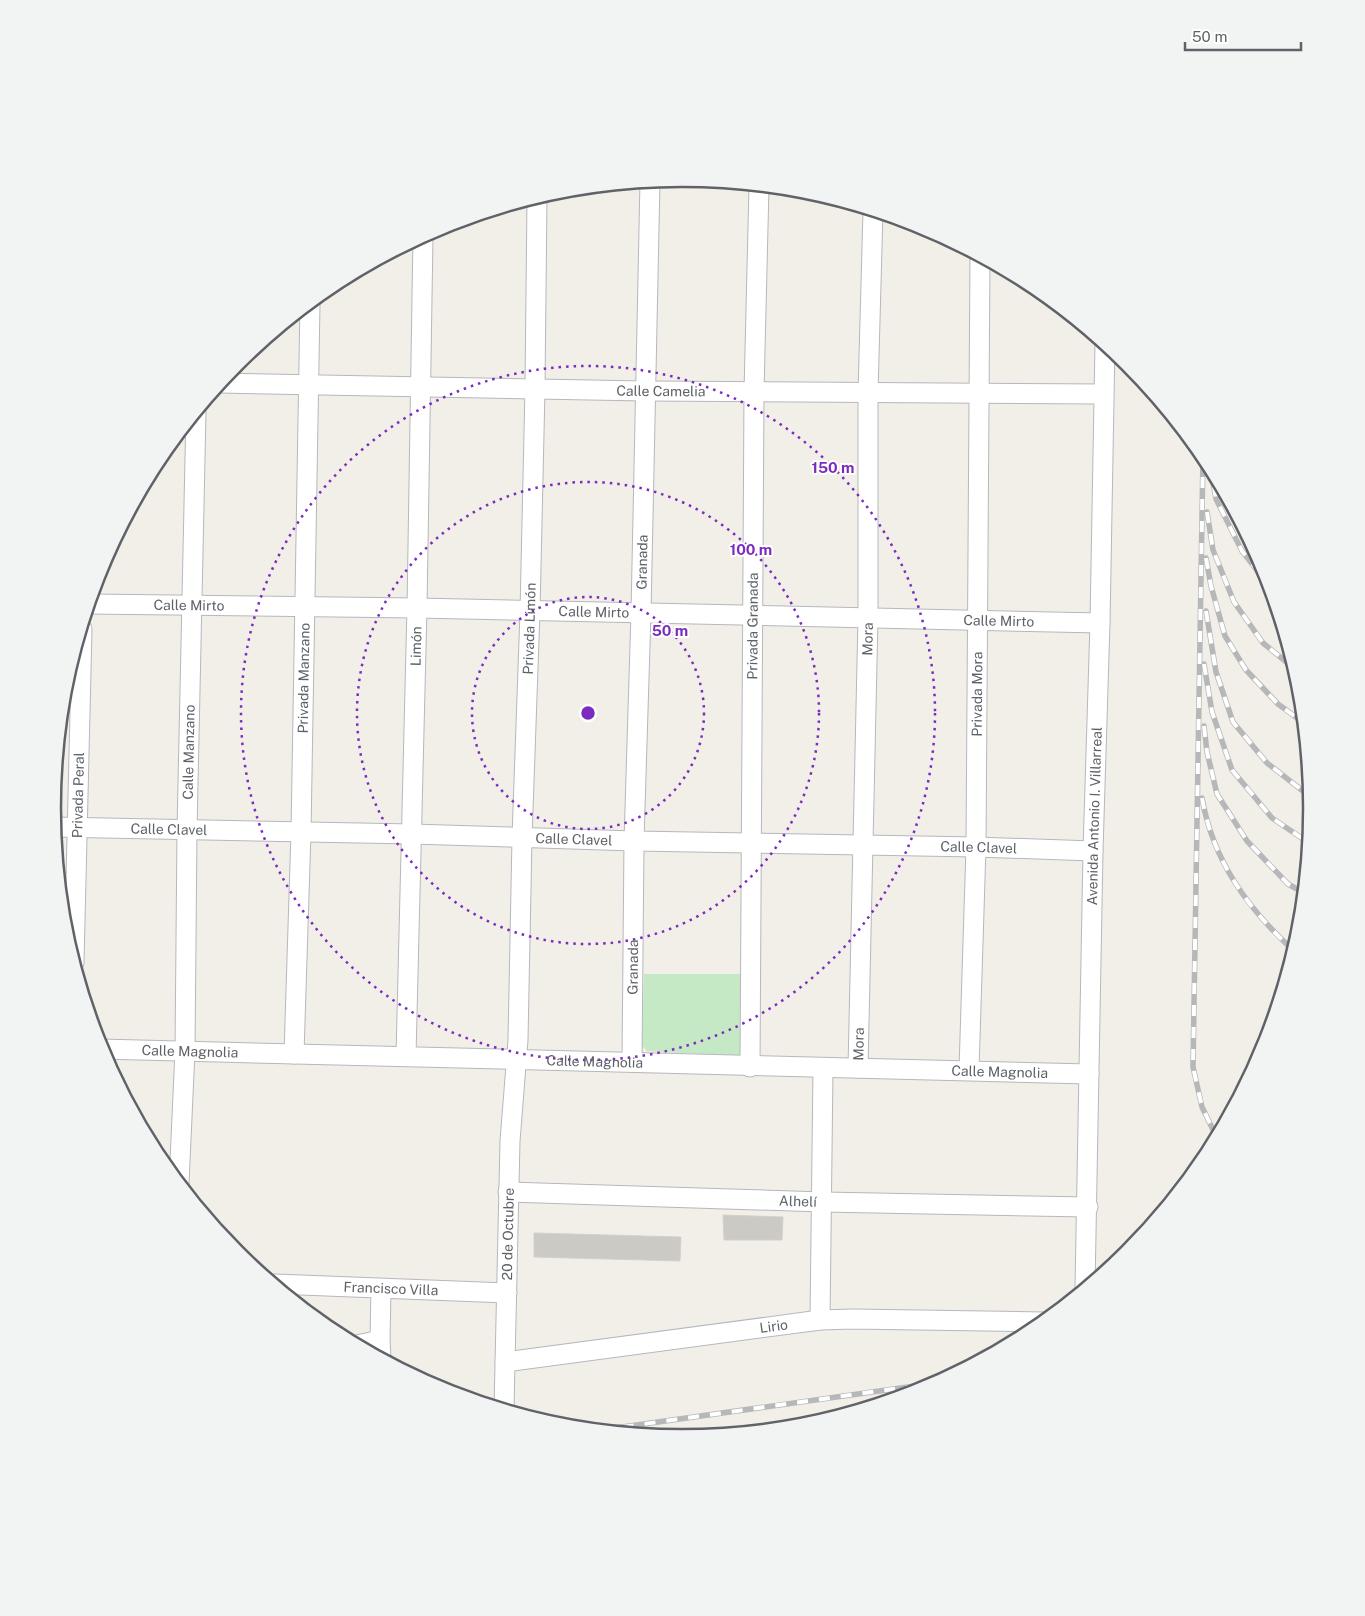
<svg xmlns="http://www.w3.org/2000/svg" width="1365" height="1616" font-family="'Public Sans',sans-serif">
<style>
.green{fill:#c5e8c5}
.building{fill:#cccac5;stroke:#d6d1c6}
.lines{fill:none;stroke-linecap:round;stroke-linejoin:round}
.minor-casing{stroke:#b5b8bc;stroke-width:21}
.minor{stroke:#fff;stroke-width:19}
.rail-casing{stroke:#b6b7b8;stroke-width:5.5}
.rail{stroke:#fff;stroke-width:4;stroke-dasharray:11;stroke-linecap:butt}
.ring{fill:none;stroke:#7b2cbf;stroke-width:2.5;stroke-dasharray:2.5 5}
.labels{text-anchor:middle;stroke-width:4;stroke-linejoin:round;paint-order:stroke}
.street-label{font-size:14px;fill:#5f6368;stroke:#fff}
.rim{fill:none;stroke:#5f6368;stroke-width:2.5}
.centre{fill:#7b2cbf;stroke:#fff;stroke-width:2.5}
.ring-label{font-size:15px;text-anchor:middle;font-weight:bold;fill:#7b2cbf;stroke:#fff;stroke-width:4;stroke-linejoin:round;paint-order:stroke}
</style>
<rect width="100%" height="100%" fill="#f1efe8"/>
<path class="green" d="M644,974H744L742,1051L739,1056L647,1051L642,1046Z"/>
<g class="building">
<path d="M723,1215L783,1217L782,1240H724Z"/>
<path d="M534,1233L681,1237L680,1261L534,1257Z"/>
</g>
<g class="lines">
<defs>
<g id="minor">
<path id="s1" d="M220,383L645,391L1103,394"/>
<path id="s2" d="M89,604L417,608L1100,623"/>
<path id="s3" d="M54,827L412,834L634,841L976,847L1093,851"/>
<path id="s4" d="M74,963L82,629"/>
<path id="s5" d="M100,1049L1089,1074"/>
<path id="s6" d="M294,1054L301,832L310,303"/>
<path id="s7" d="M406,1056L417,608L423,236"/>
<path id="s8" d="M632,1062L634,841L641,613L650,181"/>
<path id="s9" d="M750,1067L754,392L759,186"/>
<path id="s10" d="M858,1068L868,618V393L873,211"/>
<path id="s11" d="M969,1070L976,847L980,256"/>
<path id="s12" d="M179,1183L185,1051L187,830L196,412"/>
<path id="s13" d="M508,1192L823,1202L1088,1207"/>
<path id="s14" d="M275,1284L507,1293"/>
<path id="s15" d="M1085,1288L1093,851L1100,623L1105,343"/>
<path d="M820,1320L823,1069"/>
<path d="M380,1340L381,1358"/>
<path d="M357,1345L380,1340L381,1289"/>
<path id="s16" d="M505,1362L820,1320L853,1319L1044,1322"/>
<path id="s17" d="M504,1409L510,1141L518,1040L522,838L530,612L535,388L537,197"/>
</g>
</defs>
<use href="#minor" class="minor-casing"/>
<use href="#minor" class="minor"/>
<defs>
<g id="rail">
<path d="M1203,455L1193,1067L1202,1107L1217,1138"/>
<path d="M1210,464L1216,499L1242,551L1271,588"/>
<path d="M1207,512L1213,550L1234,602L1263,643L1295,669"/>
<path d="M1206,558L1211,586L1225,636L1246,670L1278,704L1304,723"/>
<path d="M1206,611L1216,672L1233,722L1267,763L1303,791L1311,794"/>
<path d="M1204,664L1212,712L1232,770L1272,818L1309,843"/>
<path d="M1204,726L1207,752L1217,794L1247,841L1288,884L1304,893"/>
<path d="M1202,798C1213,861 1248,909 1294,951"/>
<path d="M601,1430L936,1383"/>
</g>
</defs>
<use href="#rail" class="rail-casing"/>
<use href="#rail" class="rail"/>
</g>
<g class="ring">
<circle cx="588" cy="713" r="116"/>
<circle cx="588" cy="713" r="231"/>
<circle cx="588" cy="713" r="347"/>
</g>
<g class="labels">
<g class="street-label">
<text dy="5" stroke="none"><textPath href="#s1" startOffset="441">Calle Camelia</textPath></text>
<text dy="5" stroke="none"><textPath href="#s8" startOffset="500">Granada</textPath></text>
<text dy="5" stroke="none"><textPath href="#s2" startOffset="100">Calle Mirto</textPath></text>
<text dy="5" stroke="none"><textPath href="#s2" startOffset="505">Calle Mirto</textPath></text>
<text dy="5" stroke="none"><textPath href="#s2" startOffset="910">Calle Mirto</textPath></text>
<text dy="5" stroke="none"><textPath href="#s9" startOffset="441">Privada Granada</textPath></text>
<text dy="5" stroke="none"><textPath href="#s17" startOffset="781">Privada Limón</textPath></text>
<text dy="5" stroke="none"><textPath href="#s10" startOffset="429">Mora</textPath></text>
<text dy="5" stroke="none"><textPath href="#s7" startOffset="410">Limón</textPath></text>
<text dy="5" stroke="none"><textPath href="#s6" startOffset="376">Privada Manzano</textPath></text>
<text dy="5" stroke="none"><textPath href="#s11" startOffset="376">Privada Mora</textPath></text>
<text dy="5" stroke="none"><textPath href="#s12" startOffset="431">Calle Manzano</textPath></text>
<text dy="5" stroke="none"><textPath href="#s4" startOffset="168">Privada Peral</textPath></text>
<text dy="5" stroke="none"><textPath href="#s15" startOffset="472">Avenida Antonio I. Villarreal</textPath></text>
<text dy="5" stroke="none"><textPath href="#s3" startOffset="115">Calle Clavel</textPath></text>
<text dy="5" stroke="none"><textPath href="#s3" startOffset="520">Calle Clavel</textPath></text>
<text dy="5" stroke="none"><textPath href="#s3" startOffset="925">Calle Clavel</textPath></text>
<text dy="5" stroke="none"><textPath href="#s8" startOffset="95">Granada</textPath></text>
<text dy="5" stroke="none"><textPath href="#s10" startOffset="24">Mora</textPath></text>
<text dy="5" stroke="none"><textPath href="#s5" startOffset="90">Calle Magnolia</textPath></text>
<text dy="5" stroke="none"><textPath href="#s5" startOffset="495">Calle Magnolia</textPath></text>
<text dy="5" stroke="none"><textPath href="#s5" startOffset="900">Calle Magnolia</textPath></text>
<text dy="5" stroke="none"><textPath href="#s13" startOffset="290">Alhelí</textPath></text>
<text dy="5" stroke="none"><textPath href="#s17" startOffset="175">20 de Octubre</textPath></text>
<text dy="5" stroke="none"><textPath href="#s14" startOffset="116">Francisco Villa</textPath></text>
<text dy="5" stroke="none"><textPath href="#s16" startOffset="271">Lirio</textPath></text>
</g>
</g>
<path d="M0 0H1365V1616H0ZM61 808a621 621 0 1 1 1242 0a621 621 0 1 1-1242 0Z" fill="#f2f3f3" fill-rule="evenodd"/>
<path class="rim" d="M61 808a621 621 0 1 1 1242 0a621 621 0 1 1-1242 0Z"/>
<circle cx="588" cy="713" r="8" class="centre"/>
<g class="ring-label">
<text x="833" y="473">150 m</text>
<text x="751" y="555">100 m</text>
<text x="670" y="636">50 m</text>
</g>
<path d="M1185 42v8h116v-8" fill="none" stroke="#5f6368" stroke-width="2.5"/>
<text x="1192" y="42" font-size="15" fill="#5f6368" stroke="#ffffff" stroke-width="4" paint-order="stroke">50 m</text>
</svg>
